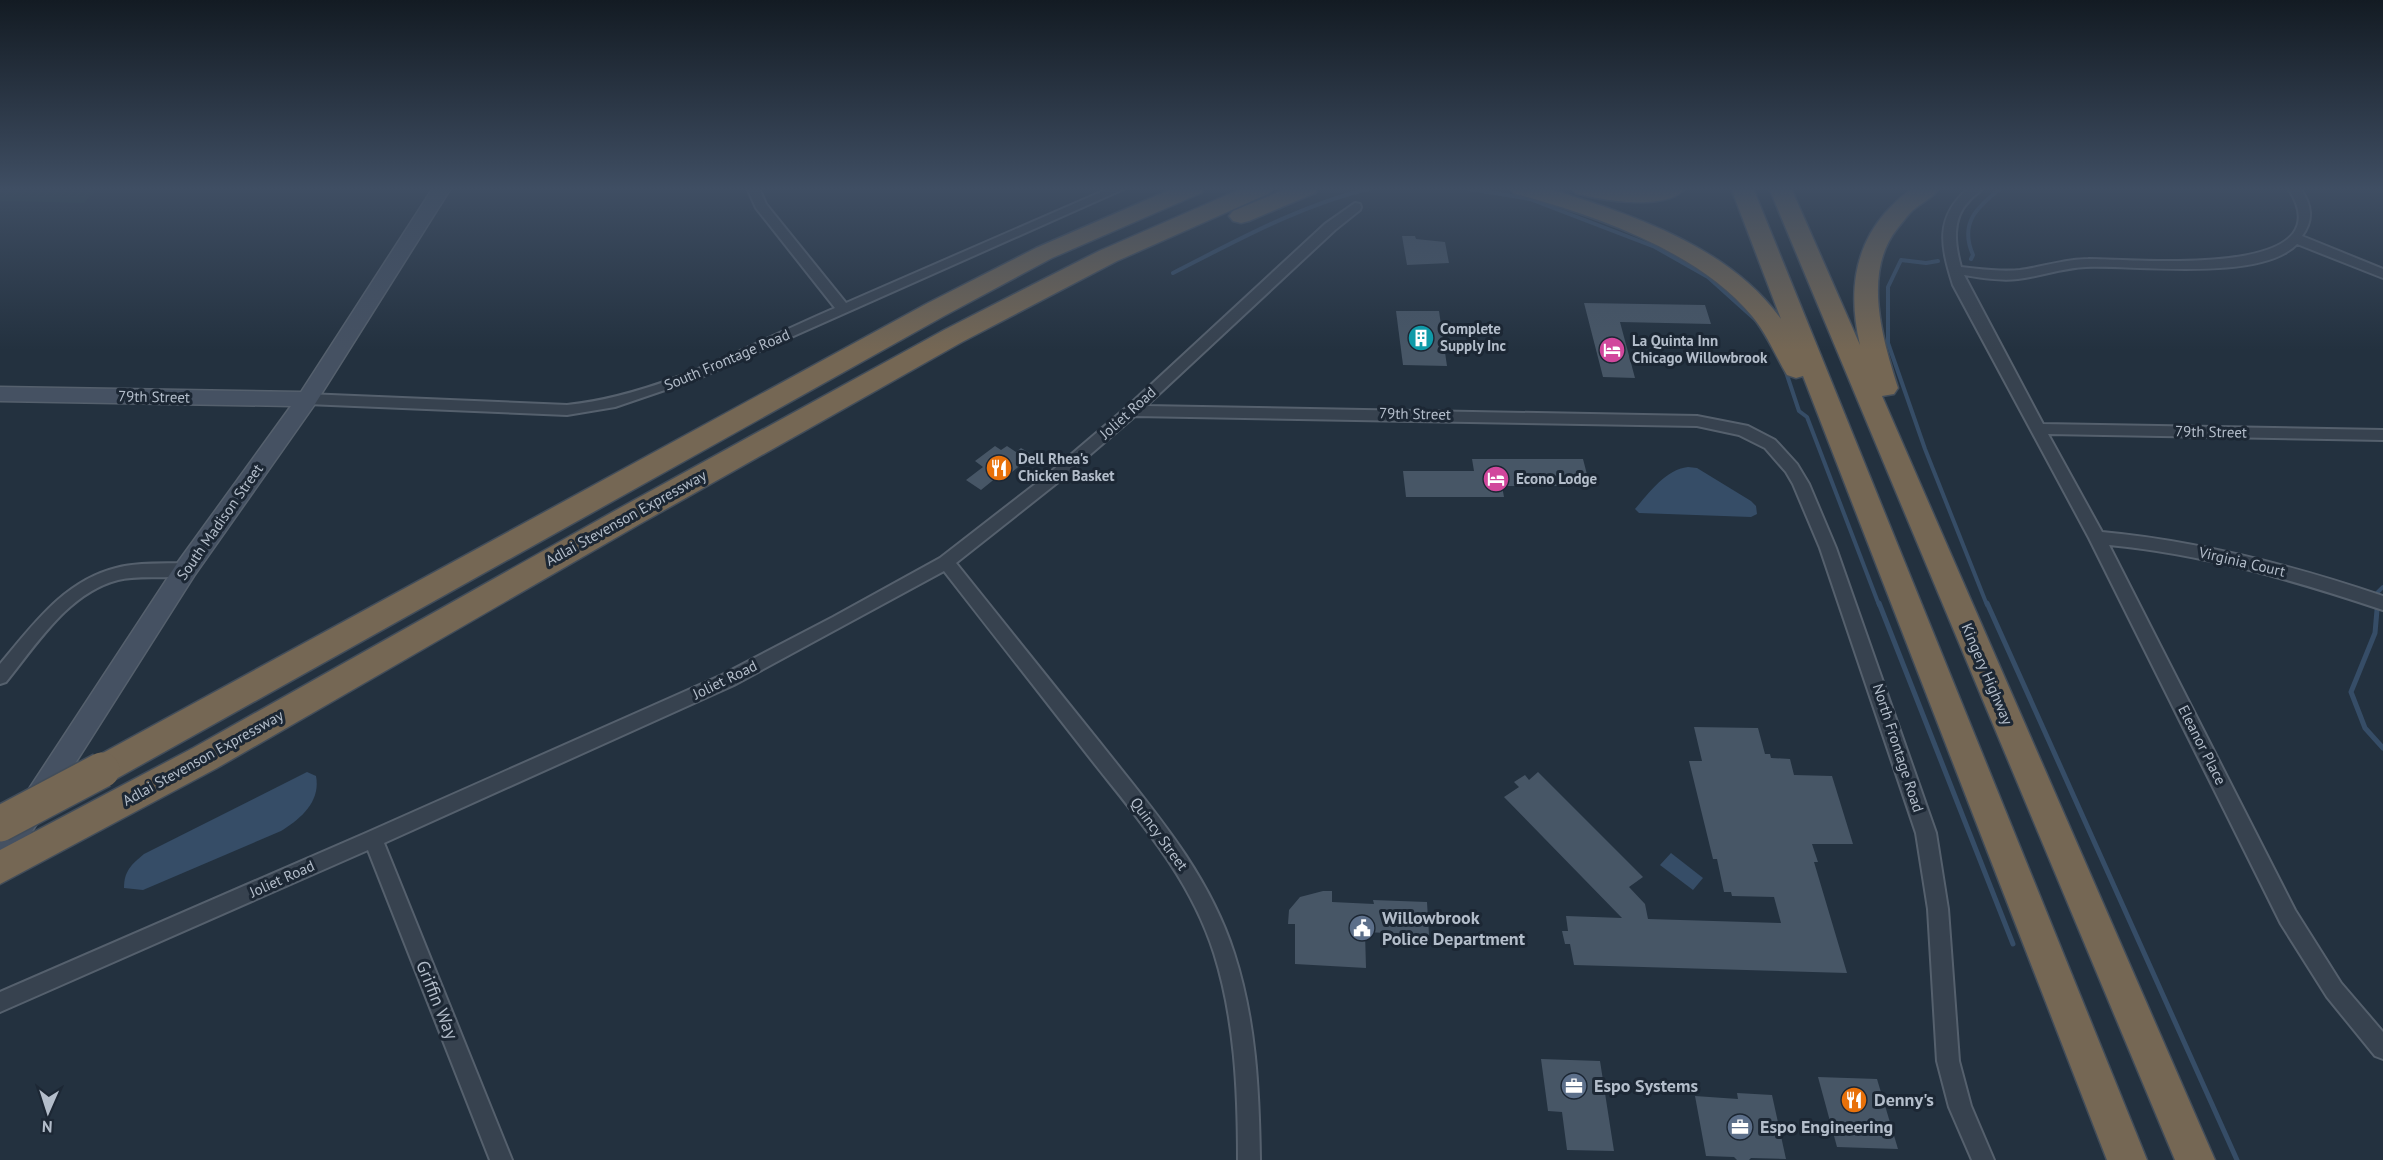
<svg xmlns="http://www.w3.org/2000/svg" width="2383" height="1160" font-family="'PT Sans',sans-serif">
<style>
.green{fill:#253e40}
.water{fill:#364d67}
.lines{fill:none;stroke-linecap:round;stroke-linejoin:round}
.stream-far1{stroke:#364d67;stroke-width:4}
.stream{stroke:#364d67;stroke-width:5}
.building{fill:#475666}
.street-casing{stroke:#55606d;stroke-width:4}
.secondary-casing{stroke:#55606d;stroke-width:3}
.highway-casing{stroke:#424d5a;stroke-width:3}
.street{fill:#37424f;fill-rule:evenodd}
.secondary{fill:#455162;fill-rule:evenodd}
.highway{fill:#756754;fill-rule:evenodd}
.highway-bridge-casing{stroke:#424d5a;stroke-width:38;stroke-linecap:butt}
.highway-bridge{stroke:#756754;stroke-width:35}
.labels{text-anchor:middle;stroke-width:6;stroke-linejoin:round;paint-order:stroke}
.poi-label{font-size:15px;font-weight:bold;fill:#b3bdca;stroke:#1c2734;text-anchor:start}
.street-label{font-size:15px;fill:#b3bdca;stroke:#1c2734}
.near-poi-label{font-size:18px;font-weight:bold;fill:#b3bdca;stroke:#1c2734;text-anchor:start}
.near-street-label{font-size:18px;fill:#b3bdca;stroke:#1c2734}
</style>
<rect width="100%" height="100%" fill="#23313f"/>
<path class="green" d="M0,188H98L84,203L0,201Z"/>
<g class="water">
<path d="M1688,467L1697,468L1751,501L1756,506L1757,514L1751,517L1639,513L1635,509C1649,493 1666,469 1688,467Z"/>
<path d="M307,772L316,776C321,802 300,819 281,831L143,890L124,888C124,871 131,865 144,854Z"/>
<path d="M1671,853L1703,878L1693,890L1660,865Z"/>
</g>
<g class="lines">
<g class="stream-far1">
<path d="M1464,188L1530,199L1655,247L1708,277L1757,321"/>
<path d="M1971,259L1973,255C1959,223 1977,207 2001,188"/>
<path d="M1938,261L1926,263L1901,260L1888,287V343L1925,449L1987,605"/>
<path d="M1173,273C1238,240 1300,205 1372,188"/>
<path d="M1785,369L1799,411L1807,417L1879,605"/>
<path d="M2376,594L2383,587"/>
</g>
<g class="stream">
<path d="M1879,603L2013,944"/>
<path d="M1987,603L2237,1160"/>
<path d="M2377,610L2375,633L2351,692L2365,728L2383,748"/>
</g>
</g>
<g class="building">
<path d="M1402,236H1415L1416,239L1445,242L1449,263L1407,265Z"/>
<path d="M1584,303L1705,305L1711,324L1620,322L1635,378L1603,377Z"/>
<path d="M1396,311H1439L1447,366L1403,365Z"/>
<path d="M995,446L1001,450L1007,446L1016,452L1021,448L1033,455L1012,472L1007,469L981,490L966,480L983,467L975,461Z"/>
<path d="M1472,459H1583L1590,486H1502L1504,497H1406L1403,471H1474Z"/>
<path d="M1694,727L1758,728L1765,754H1770L1771,758L1790,759L1794,775L1832,776L1853,844H1812L1818,862H1814L1847,973L1574,965L1570,944H1565L1562,931H1568L1566,916L1622,918L1504,797L1519,787L1514,782L1525,775L1529,780L1538,772L1643,877L1629,887L1645,904L1648,919L1781,923L1774,897L1732,896L1731,892H1724L1717,859H1713L1689,761H1702Z"/>
<path d="M1323,891H1332V902L1374,904L1373,900L1427,902L1429,935L1365,932L1366,968L1295,964V924H1288L1289,910L1300,897Z"/>
<path d="M1541,1059L1600,1061L1614,1151L1567,1150L1562,1112L1548,1111Z"/>
<path d="M1818,1077L1877,1079L1898,1149L1837,1147Z"/>
<path d="M1737,1093L1772,1095L1786,1159L1751,1158L1749,1160H1737L1734,1157L1706,1156L1695,1096L1738,1099Z"/>
</g>
<g class="lines">
<defs>
<g id="street">
<path d="M747,188H759L766,204L846,303L1110,188H1126L697,379L615,407L567,415L307,404L300,399L307,394L567,405C661,395 749,345 835,308L756,208Z"/>
<path d="M1969,188H1983C1979,193 1973,196 1969,201C1951,219 1955,245 1961,267C1981,269 2000,272 2020,270C2043,267 2065,259 2088,259C2126,258 2350,282 2288,188H2300C2312,205 2314,220 2302,236L2383,269V278L2297,244C2261,282 2137,265 2086,267C2063,268 2041,276 2018,279C2000,281 1982,278 1964,275L2043,424L2383,430V440L2048,434L2102,532C2199,541 2291,565 2383,596V610C2293,580 2204,554 2109,545L2295,910L2341,983L2383,1032V1059L2375,1056L2327,997L2281,924L2089,538L1953,285C1941,247 1934,217 1969,188Z"/>
<path d="M1355,203L1360,204L1361,207L1360,210L1335,230L1146,406L1697,416L1748,426L1775,440L1797,464L1809,484L1836,548L1936,833L1948,909L1959,1061L1971,1106L1994,1160H1972L1949,1107L1937,1061L1928,909L1916,833L1820,548L1793,484L1786,472L1765,448L1739,435L1697,426L1135,416L1057,483L956,563C1004,623 1053,684 1101,744C1153,810 1208,872 1234,953C1256,1021 1259,1090 1260,1160H1238C1238,1090 1235,1020 1214,953C1190,877 1138,819 1090,758C1041,695 992,633 944,571L734,685L384,843L512,1160H490L368,850L0,1012V992L366,833L722,675L833,617L940,558L1047,475L1127,407L1325,224Z"/>
<path d="M186,563L192,565L194,569L192,573C168,581 142,574 118,580C68,593 37,644 6,682L0,684V664C33,625 64,581 116,568C139,562 163,564 186,563Z"/>
</g>
<path id="secondary" d="M433,188H451L315,404L194,576L10,866L0,870V833L178,562L291,406L0,401V387L301,392Z"/>
<g id="highway">
<path d="M1174,188H1204L1201,193L1052,258L944,316L114,780L102,785L90,780L85,770L90,760L926,304L1036,248Z"/>
<path d="M1243,188H1273L1270,193L1117,261L962,342L638,525L217,768L0,884V850L193,748L618,509L944,330L1099,251Z"/>
<path d="M1288,188H1318L1315,193L1249,221L1241,223L1233,221L1229,216L1233,211Z"/>
<path d="M1510,188H1546L1556,191C1636,216 1730,248 1781,319L1731,188H1753L2147,1160H2107L1803,376L1796,378L1787,375C1775,355 1767,334 1752,316C1697,250 1593,215 1513,193Z"/>
<path d="M1572,188H1685C1668,212 1599,200 1575,193Z"/>
<path d="M1769,188H1791L1860,345C1849,298 1852,251 1885,213C1893,205 1902,194 1913,189C1920,186 1933,188 1940,188C1933,198 1921,203 1912,211C1907,216 1902,223 1897,229C1862,273 1883,340 1898,388L1894,394L1882,396L2215,1160H2175Z"/>
</g>
</defs>
<use href="#street" class="street-casing"/>
<use href="#secondary" class="secondary-casing"/>
<use href="#highway" class="highway-casing"/>
<use href="#street" class="street"/>
<use href="#secondary" class="secondary"/>
<use href="#highway" class="highway"/>
<defs>
<path id="highway-bridge" d="M0,824L102,770"/>
</defs>
<use href="#highway-bridge" class="highway-bridge-casing"/>
<use href="#highway-bridge" class="highway-bridge"/>
</g>
<linearGradient id="sky" x2="0" y2="1"><stop stop-color="#131b23"/><stop offset="0.54" stop-color="#3f4e63"/><stop offset="1" stop-color="#3f4e63" stop-opacity="0"/></linearGradient>
<rect width="2383" height="350" fill="url(#sky)"/>
<defs>
<symbol id="building-disc" viewBox="-11 -11 22 22"><circle r="9.5" fill="#0f9aa8" stroke="#1c2734"/><path d="M-4-6H4V6H1V3H-1V6H-4ZM-2.5-4.3h1.7v1.8h-1.7ZM.8-4.3h1.7v1.8H.8ZM-2.5-1h1.7V.8h-1.7ZM.8-1h1.7V.8H.8Z" fill="#fff"/></symbol>
<symbol id="hotel-disc" viewBox="-11 -11 22 22"><circle r="9.5" fill="#d1479c" stroke="#1c2734"/><path d="M-6-4.5h1.5V1H6V5H4.5V3h-9V5H-6ZM-4 0a1.8 1.8 0 1 1 3.6 0ZM.5 0V-2.5h3Q6-2.5 6 0Z" fill="#fff"/></symbol>
<symbol id="restaurant-disc" viewBox="-11 -11 22 22"><circle r="9.5" fill="#e8710a" stroke="#1c2734"/><path d="M-5-6h1v4h1v-4h1v4h1v-4h1v5L-1.5 .5V6h-2V.5L-5-1ZM5-6V6H3V1.5H1.5Q1.5-4 5-6Z" fill="#fff"/></symbol>
<symbol id="civic-disc" viewBox="-11 -11 22 22"><circle r="9.5" fill="#5c6f8a" stroke="#1c2734"/><path d="M-.6-6.5H3V-4.5H.6V-3L4-1V1h2V6H-6V1h2V-1L-.6-3ZM-1.2 2.5V6h2.4V2.5Z" fill="#fff"/></symbol>
<symbol id="office-disc" viewBox="-11 -11 22 22"><circle r="9.5" fill="#5c6f8a" stroke="#1c2734"/><path d="M-6-3h4V-5.5h4V-3h4V5H-6ZM-1-4.5V-3h2v-1.5ZM-6 0V1H6V0Z" fill="#fff"/></symbol>
</defs>
<g fill-rule="evenodd">
<use href="#building-disc" x="1406" y="323" width="30" height="30"/>
<use href="#hotel-disc" x="1597" y="335" width="30" height="30"/>
<use href="#restaurant-disc" x="984" y="453" width="30" height="30"/>
<use href="#hotel-disc" x="1481" y="464" width="30" height="30"/>
<use href="#civic-disc" x="1347" y="913" width="30" height="30"/>
<use href="#office-disc" x="1559" y="1071" width="30" height="30"/>
<use href="#restaurant-disc" x="1839" y="1085" width="30" height="30"/>
<use href="#office-disc" x="1725" y="1112" width="30" height="30"/>
</g>
<g class="labels">
<g class="poi-label">
<text x="1440" y="334">Complete<tspan x="1440" dy="17">Supply Inc</tspan></text>
<text x="1632" y="346">La Quinta Inn<tspan x="1632" dy="17">Chicago Willowbrook</tspan></text>
<text x="1018" y="464">Dell Rhea's<tspan x="1018" dy="17">Chicken Basket</tspan></text>
<text x="1516" y="484">Econo Lodge</text>
</g>
<g class="street-label">
<text transform="translate(727 360) rotate(-23)" y="5">South Frontage Road</text>
<text transform="translate(154 397) rotate(1)" y="5">79th Street</text>
<text transform="translate(1128 413) rotate(-42)" y="5">Joliet Road</text>
<text transform="translate(1415 414) rotate(1)" y="5">79th Street</text>
<text transform="translate(2211 432) rotate(1)" y="5">79th Street</text>
<text transform="translate(626 518) rotate(-29)" y="5">Adlai Stevenson Expressway</text>
<text transform="translate(220 522) rotate(-55)" y="5">South Madison Street</text>
<text transform="translate(2242 562) rotate(13)" y="5">Virginia Court</text>
<text transform="translate(1987 674) rotate(67)" y="5">Kingery Highway</text>
<text transform="translate(725 680) rotate(-26)" y="5">Joliet Road</text>
<text transform="translate(2202 745) rotate(63)" y="5">Eleanor Place</text>
<text transform="translate(1898 748) rotate(72)" y="5">North Frontage Road</text>
<text transform="translate(203 758) rotate(-29)" y="5">Adlai Stevenson Expressway</text>
<text transform="translate(1159 834) rotate(54)" y="5">Quincy Street</text>
<text transform="translate(282 879) rotate(-24)" y="5">Joliet Road</text>
</g>
<g class="near-poi-label">
<text x="1382" y="924">Willowbrook<tspan x="1382" dy="21">Police Department</tspan></text>
<text x="1594" y="1092">Espo Systems</text>
<text x="1874" y="1106">Denny's</text>
<text x="1760" y="1133">Espo Engineering</text>
</g>
<g class="near-street-label">
<text transform="translate(437 1000) rotate(68)" y="6">Griffin Way</text>
</g>
</g>
<g transform="translate(48 1112) rotate(183)" stroke="#1c2734" stroke-width="4.5" paint-order="stroke">
<path d="M0-4.5L10 22L0 15L-10 22Z" fill="#b3bdca"/>
<text y="-9" font-size="16" font-weight="bold" text-anchor="middle" fill="#b3bdca">N</text>
</g>
</svg>
